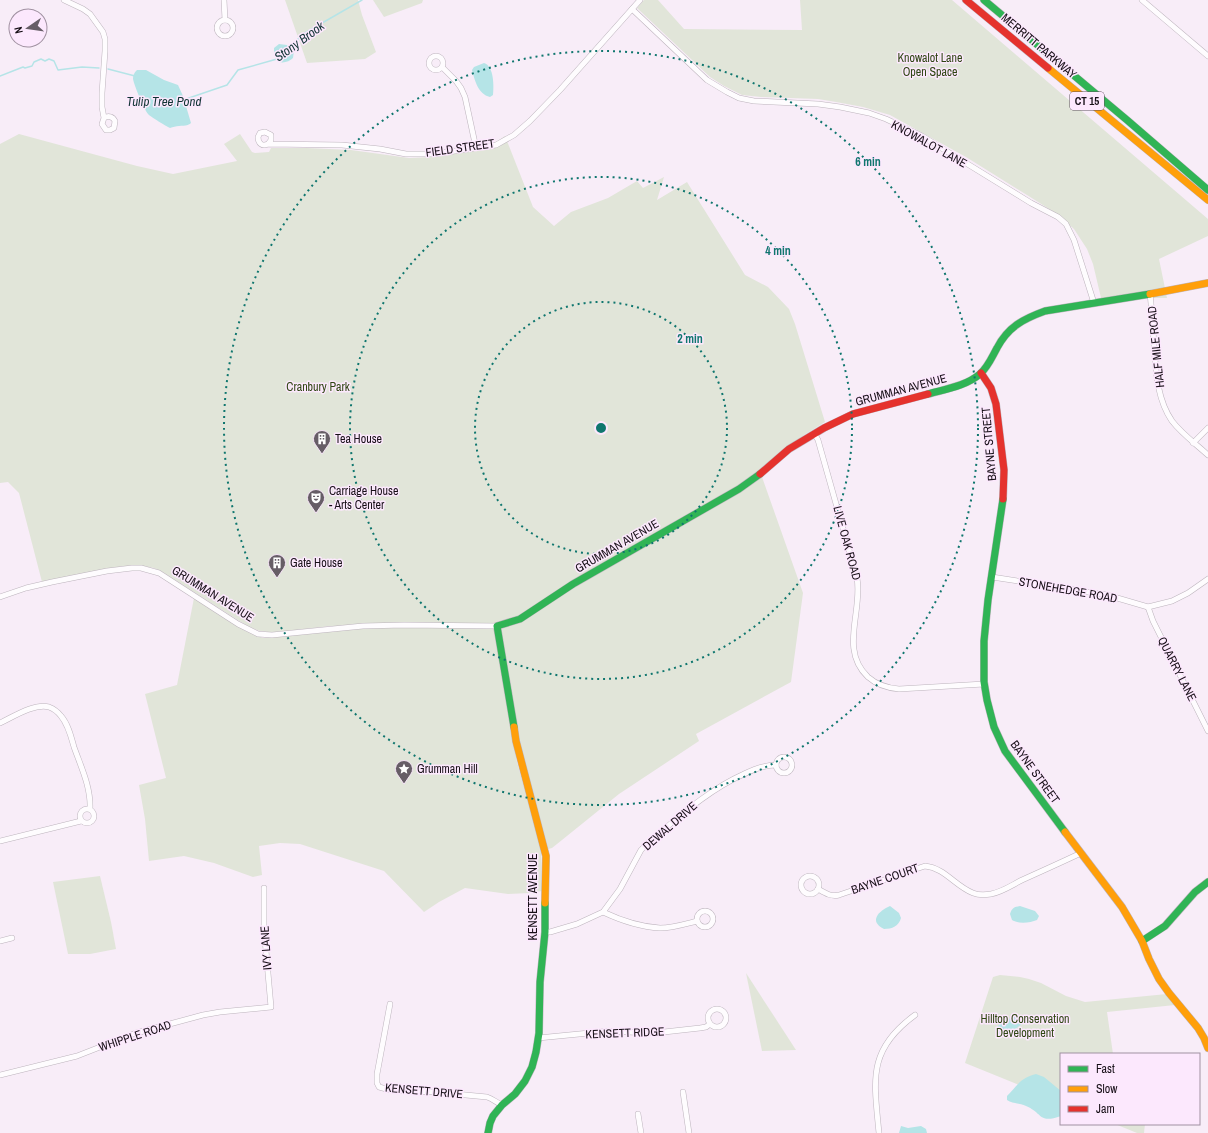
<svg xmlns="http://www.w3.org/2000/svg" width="1208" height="1133" font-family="'Archivo Narrow',sans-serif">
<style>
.green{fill:#e1e5d9}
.water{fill:#b5e4e7}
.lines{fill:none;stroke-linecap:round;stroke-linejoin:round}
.stream{stroke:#b5e4e7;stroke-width:1.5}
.street-casing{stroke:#bdb4bd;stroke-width:6}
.fast-casing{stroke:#bdb4bd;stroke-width:8}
.slow-casing{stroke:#bdb4bd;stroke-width:8}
.jam-casing{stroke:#bdb4bd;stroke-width:8}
.street{stroke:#fefcfe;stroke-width:5}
.fast{stroke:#30b455;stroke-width:7}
.slow{stroke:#ff9f0a;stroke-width:7}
.jam{stroke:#e5322d;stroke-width:7}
.ring{fill:none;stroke:#0f766e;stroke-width:2;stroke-dasharray:2 4}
.labels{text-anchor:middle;stroke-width:3;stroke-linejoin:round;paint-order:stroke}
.shield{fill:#fce8fd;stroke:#5c505c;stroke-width:1}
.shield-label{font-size:11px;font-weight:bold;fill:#170f17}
.street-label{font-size:12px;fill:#170f17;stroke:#fce8fd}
.park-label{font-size:12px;fill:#2e4512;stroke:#fce8fd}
.poi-label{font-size:12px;fill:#170f17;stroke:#fce8fd;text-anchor:start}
.water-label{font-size:13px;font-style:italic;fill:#103434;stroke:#fce8fd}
.centre{fill:#0f766e;stroke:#fce8fd;stroke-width:2}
.ring-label{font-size:12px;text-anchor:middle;font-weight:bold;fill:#0f766e;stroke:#fce8fd;stroke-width:3;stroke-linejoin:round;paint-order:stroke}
</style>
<rect width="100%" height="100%" fill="#f8edf8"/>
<g class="green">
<path d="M285,0H358L362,15L376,52L365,59L307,63Z"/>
<path d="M373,0H423L422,3L384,17Z"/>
<path d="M644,0H658L684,29L802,30L800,0H952L1208,219V236L1159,259L1167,298H1134L1102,302L1093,264L1087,249L1074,229L1057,214L1027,195L966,157L890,115L863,107L836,102L818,99L761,97L742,95L724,86L710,77L637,8Z"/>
<path d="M19,134L137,166L173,174L237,161L224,144L240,134L252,152L255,153L269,152L271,148H307L351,150L409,158L432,157L468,147L496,142L505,136L533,207L554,226L571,212L608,198L637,181L643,188L664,177L657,200L687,182L745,275L768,287L789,309L795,324L825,422L804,435L743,483L581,583L762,477L803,593L791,682L696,734L699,741L619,794L562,840L552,848L548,849L535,800L513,739L517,762L541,847L542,891L530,893L508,894L465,888L439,902L424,912L384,871L300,844L280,843L259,846L262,875L253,877L214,863L184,856L149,861L145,819L139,785L166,778L145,694L177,685L194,598L244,630L263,638L337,630L331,626L279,632H268L260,631L251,628L236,619L164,573L154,568L143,566H124L42,582L19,493L8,482L0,483V144Z"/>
<path d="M100,876L111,922L116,949L90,954H68L53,882Z"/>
<path d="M746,973L796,1050L762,1051Z"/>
<path d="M1000,975L1020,977L1029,979L1041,983L1066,996L1085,1002L1167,994L1175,1005L1107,1012L1113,1054H1061V1102L965,1063L993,977Z"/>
<path d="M1115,1124H1145L1144,1133H1137Z"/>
</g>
<g class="water">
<path d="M279,44L287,45L294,50L293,58C289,62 282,64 277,61L274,51V48Z"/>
<path d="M484,63C494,66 494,86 493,95L490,97C478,94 475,81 472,70L474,67Z"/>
<path d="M137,70H146L164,80L178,85L183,96L191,123C186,127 184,125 179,126C176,126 173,127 170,128C166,126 151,117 148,114C144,109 134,85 133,79C133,75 134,73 137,70Z"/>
<path d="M890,906L899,913L901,918C899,926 892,929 884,929C868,921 879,911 890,906Z"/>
<path d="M1020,906L1035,911L1039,916L1037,920C1030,923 1018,924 1012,920L1010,914C1012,908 1014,907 1020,906Z"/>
<path d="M1022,1015L1028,1016L1029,1018L1028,1020L1005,1036L1000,1038C985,1027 1014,1015 1022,1015Z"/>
<path d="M1036,1074L1044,1077L1061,1091V1116C1038,1124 1043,1113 1026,1106C1020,1103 1013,1104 1007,1100V1096C1017,1086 1020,1078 1036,1074Z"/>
<path d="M901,1126L908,1128L921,1126L926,1129L927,1133H899Z"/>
</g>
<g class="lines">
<g class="stream">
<path d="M290,47L303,34L362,0"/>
<path d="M108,69L135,76"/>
<path d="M0,76L23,67L25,68L32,66L34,62L41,59L45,61L49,59L54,61L58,70L82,67L99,68"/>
<path d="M183,100L227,85L238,70L277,59"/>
</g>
<defs>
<g id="street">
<path d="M64,0L83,9L90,14L103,32L105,39V51L102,93V107L104,118L102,124L106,130H110L114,128L115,121C113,117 109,115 104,118"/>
<path d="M224,0L225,20"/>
<path d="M1142,0L1208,56"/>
<path d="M632,9L707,80L727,92L739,98L754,101L818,104L840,107L869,113L886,119L922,136L1031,203L1058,217L1066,224L1074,240L1094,303"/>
<circle cx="225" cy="28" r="8"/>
<circle cx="436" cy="63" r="7"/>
<path d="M442,67L456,81L461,88L465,97L476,148"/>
<path d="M268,144L271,140V135L265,132L260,133L258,137C258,143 262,147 268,144L342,145L380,149L406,154H434L496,145L514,135L530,121L560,90L640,0"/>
<path d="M1150,294C1152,311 1153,329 1154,346C1156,372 1157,399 1172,421C1182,434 1196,444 1208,455"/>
<path d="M814,433L818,440L857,578C863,611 839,650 868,677C877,685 887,688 899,689L984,684"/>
<path d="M1193,443L1208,428"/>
<path d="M992,577L1107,595L1148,607L1172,601L1188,593L1208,579"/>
<path d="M0,597L26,588L52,582L107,571L132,568H141L159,573L238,624L258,634L272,635L363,626L404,625L497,626"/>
<path d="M1148,607L1153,621L1208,731"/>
<path d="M0,723C13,717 34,703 49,707C54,709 58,712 61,716C68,724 71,736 74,747C81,767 91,787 90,809"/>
<circle cx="784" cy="765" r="8"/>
<circle cx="87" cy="816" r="7"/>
<path d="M0,841L81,821"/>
<circle cx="810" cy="885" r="9"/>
<path d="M818,889C825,893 831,897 839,895L925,866C945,868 955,886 973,893C978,895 985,895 991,894C1002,892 1012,885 1022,880C1042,871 1062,862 1081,853"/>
<circle cx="705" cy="919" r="8"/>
<path d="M603,912C620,920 641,927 660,928C672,928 685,924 697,921"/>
<path d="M545,932H550L577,924L603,912L620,889L641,850L649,842C679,817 708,790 744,774C754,769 765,765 776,765"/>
<path d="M0,941L12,938"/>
<path d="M390,1004L377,1074V1083L379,1087L390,1090L434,1092L487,1097C493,1099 497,1103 502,1105"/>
<circle cx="717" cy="1018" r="9"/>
<path d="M538,1038L610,1031L647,1033L664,1032L700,1028L706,1027L710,1024"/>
<path d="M0,1075L77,1056L136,1033L203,1015L220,1012L271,1007L264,928V888"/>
<path d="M683,1092L689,1133"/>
<path d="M638,1114L641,1133"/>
<path d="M879,1133C874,1080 867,1050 915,1015"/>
</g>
<g id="fast">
<path d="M984,0L1127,120L1208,190"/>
<path d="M928,394C946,389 966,386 980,374C988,367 992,357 997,348C1008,327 1023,319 1045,311L1150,294"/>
<path d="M1003,499L988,600L984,641V682L987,700L994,727L1005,751L1065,832"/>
<path d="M514,727L497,626L520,619L573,584L739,489L760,474"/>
<path d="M1142,941L1165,926L1195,892L1208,882"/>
<path d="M488,1133L490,1123L493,1116L502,1105L515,1094L525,1081L532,1067L536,1052L539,1033L540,982L545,932V903"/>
</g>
<g id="slow">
<path d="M1048,68L1208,200"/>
<path d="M1150,294L1208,283"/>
<path d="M514,727L516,741L546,856L545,903"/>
<path d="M1065,832L1122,907L1142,941L1149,959L1159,979L1169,993L1198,1028L1204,1038L1208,1048"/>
</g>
<g id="jam">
<path d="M966,0L1048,68"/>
<path d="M981,373L991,388L996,404L1004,470L1003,499"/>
<path d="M760,474L789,449L824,428L853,414L928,394"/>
</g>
</defs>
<use href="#street" class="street-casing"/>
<use href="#fast" class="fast-casing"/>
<use href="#slow" class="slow-casing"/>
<use href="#jam" class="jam-casing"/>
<use href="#street" class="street"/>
<use href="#fast" class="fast"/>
<use href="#slow" class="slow"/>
<use href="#jam" class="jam"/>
</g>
<g class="ring">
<circle cx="601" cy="428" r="126"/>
<circle cx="601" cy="428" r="251"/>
<circle cx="601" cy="428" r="377"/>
</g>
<defs>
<symbol id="building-pin" viewBox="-11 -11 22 30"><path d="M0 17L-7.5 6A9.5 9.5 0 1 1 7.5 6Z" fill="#665d66" stroke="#fce8fd"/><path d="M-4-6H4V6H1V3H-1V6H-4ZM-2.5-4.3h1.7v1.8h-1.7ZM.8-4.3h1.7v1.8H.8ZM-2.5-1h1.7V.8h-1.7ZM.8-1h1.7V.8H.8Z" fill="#fff"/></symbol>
<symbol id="theatre-pin" viewBox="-11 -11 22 30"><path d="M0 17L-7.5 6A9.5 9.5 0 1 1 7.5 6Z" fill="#665d66" stroke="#fce8fd"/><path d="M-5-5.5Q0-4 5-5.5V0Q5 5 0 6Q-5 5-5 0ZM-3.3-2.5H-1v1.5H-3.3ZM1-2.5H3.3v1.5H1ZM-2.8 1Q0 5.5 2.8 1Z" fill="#fff"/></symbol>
<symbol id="sight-pin" viewBox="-11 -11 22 30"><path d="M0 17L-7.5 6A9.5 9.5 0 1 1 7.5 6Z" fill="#665d66" stroke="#fce8fd"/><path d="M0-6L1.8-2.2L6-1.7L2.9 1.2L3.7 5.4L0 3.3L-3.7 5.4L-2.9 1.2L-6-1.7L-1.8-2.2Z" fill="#fff"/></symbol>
</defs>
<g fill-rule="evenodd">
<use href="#building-pin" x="312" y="429" width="20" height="27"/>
<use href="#theatre-pin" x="306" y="488" width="20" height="27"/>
<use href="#building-pin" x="267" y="553" width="20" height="27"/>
<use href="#sight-pin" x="394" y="759" width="20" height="27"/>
</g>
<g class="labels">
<rect class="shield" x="1070" y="92" width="34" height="18" rx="3"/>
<g class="shield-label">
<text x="1087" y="105">CT 15</text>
</g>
<g class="street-label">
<text transform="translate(1039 46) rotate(40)" y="4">MERRITT PARKWAY</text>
<text transform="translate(929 144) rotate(29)" y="4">KNOWALOT LANE</text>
<text transform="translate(460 148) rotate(-8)" y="4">FIELD STREET</text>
<text transform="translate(1156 347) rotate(-96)" y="4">HALF MILE ROAD</text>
<text transform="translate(901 390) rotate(-15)" y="4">GRUMMAN AVENUE</text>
<text transform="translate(989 444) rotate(-95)" y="4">BAYNE STREET</text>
<text transform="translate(847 543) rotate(75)" y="4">LIVE OAK ROAD</text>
<text transform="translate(617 546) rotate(-30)" y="4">GRUMMAN AVENUE</text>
<text transform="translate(1068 590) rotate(10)" y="4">STONEHEDGE ROAD</text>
<text transform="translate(213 594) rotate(32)" y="4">GRUMMAN AVENUE</text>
<text transform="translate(1177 669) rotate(63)" y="4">QUARRY LANE</text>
<text transform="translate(1035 772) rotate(54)" y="4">BAYNE STREET</text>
<text transform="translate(670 826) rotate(-41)" y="4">DEWAL DRIVE</text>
<text transform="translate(885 879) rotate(-19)" y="4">BAYNE COURT</text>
<text transform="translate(533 897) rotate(-90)" y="4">KENSETT AVENUE</text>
<text transform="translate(266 948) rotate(-94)" y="4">IVY LANE</text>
<text transform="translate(625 1033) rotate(-2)" y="4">KENSETT RIDGE</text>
<text transform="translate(135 1036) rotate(-18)" y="4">WHIPPLE ROAD</text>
<text transform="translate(424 1091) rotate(5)" y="4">KENSETT DRIVE</text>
</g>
<g class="park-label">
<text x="930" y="62">Knowalot Lane<tspan x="930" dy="14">Open Space</tspan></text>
<text x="318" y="391">Cranbury Park</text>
<text x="1025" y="1023">Hilltop Conservation<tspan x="1025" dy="14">Development</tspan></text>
</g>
<g class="poi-label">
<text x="335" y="443">Tea House</text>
<text x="329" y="495">Carriage House<tspan x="329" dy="14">- Arts Center</tspan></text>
<text x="290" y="567">Gate House</text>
<text x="417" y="773">Grumman Hill</text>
</g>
<g class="water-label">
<text transform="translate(299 41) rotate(-36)" y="5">Stony Brook</text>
<text x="164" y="106">Tulip Tree Pond</text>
</g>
</g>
<circle cx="601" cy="428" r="6" class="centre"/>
<g class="ring-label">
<text x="868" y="166">6 min</text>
<text x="778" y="255">4 min</text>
<text x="690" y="343">2 min</text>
</g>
<rect x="1060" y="1053" width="140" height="72" fill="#fce8fd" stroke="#a091a1"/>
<rect x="1068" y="1066" width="20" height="6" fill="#30b455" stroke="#a091a1"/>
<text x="1096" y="1073" font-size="12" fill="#170f17">Fast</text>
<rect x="1068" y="1086" width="20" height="6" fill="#ff9f0a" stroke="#a091a1"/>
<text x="1096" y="1093" font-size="12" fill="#170f17">Slow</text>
<rect x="1068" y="1106" width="20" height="6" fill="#e5322d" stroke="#a091a1"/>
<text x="1096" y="1113" font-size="12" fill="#170f17">Jam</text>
<g transform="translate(28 28) rotate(257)"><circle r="19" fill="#fce8fd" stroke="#a091a1"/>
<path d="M0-3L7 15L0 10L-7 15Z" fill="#665d66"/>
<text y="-6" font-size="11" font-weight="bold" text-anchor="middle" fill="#170f17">N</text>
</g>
</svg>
